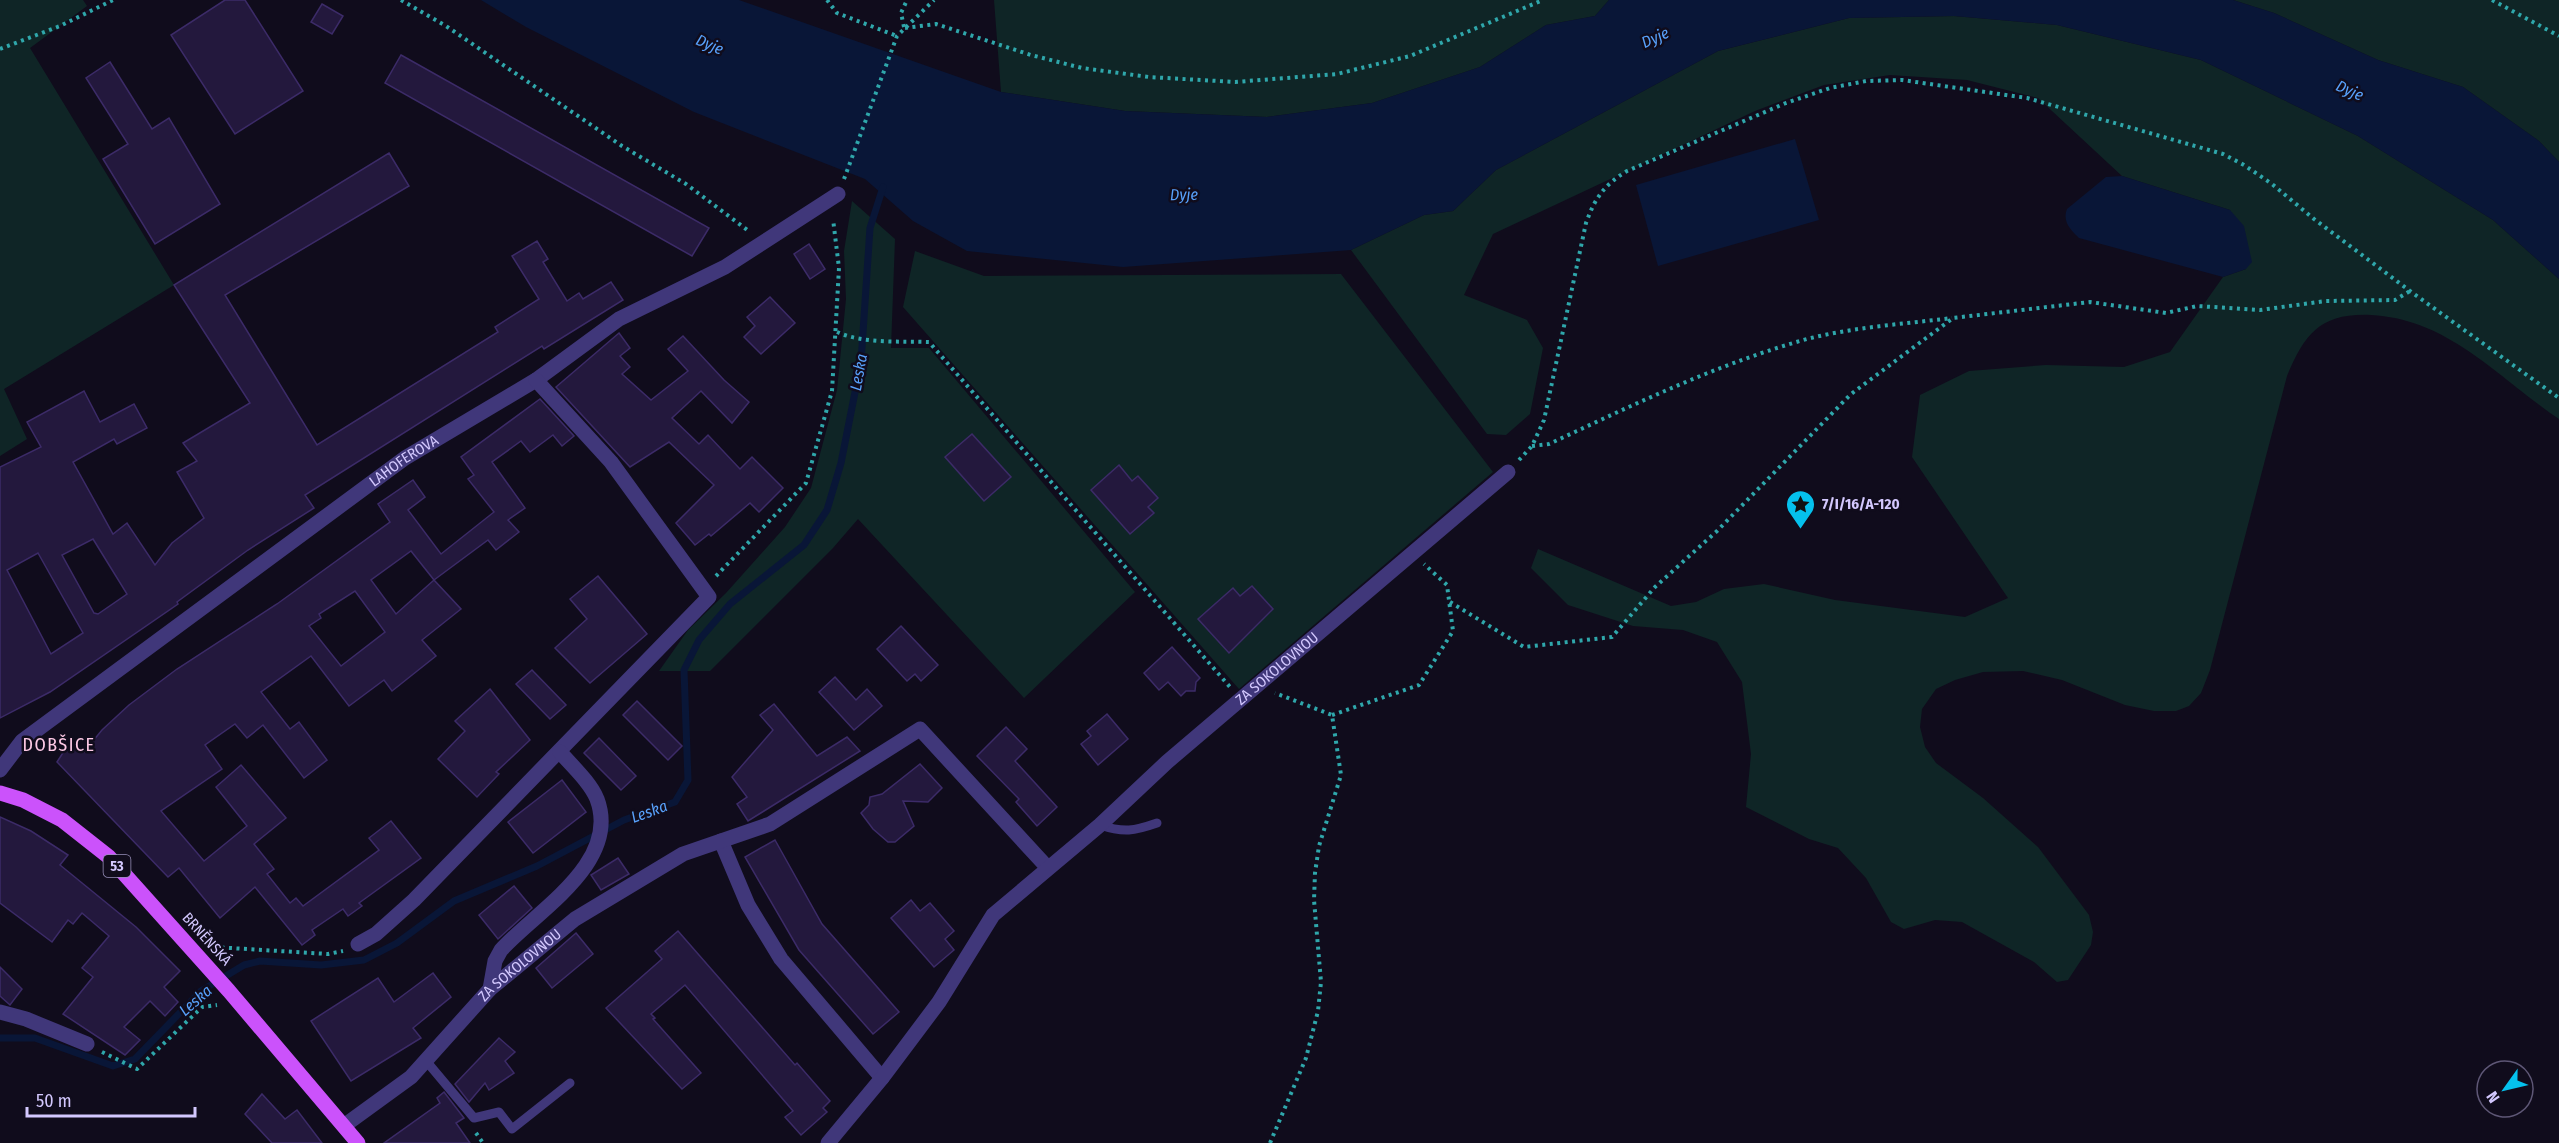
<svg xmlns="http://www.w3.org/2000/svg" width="2559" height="1143" font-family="'Fira Sans Condensed',sans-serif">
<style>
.green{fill:#0f2526}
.water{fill:#091637}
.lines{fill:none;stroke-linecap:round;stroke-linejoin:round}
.stream{stroke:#091637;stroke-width:7}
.building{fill:#23183d;stroke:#3c2b68;stroke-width:1.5;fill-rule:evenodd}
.path{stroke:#2fa7ab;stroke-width:4;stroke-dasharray:3 4.5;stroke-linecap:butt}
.service{stroke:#40377a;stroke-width:9}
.minor{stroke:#40377a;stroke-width:15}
.primary{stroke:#cb52fb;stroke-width:15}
.labels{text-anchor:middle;stroke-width:5;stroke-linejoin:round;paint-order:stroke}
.shield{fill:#100c1c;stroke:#9890ba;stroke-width:1.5}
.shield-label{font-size:14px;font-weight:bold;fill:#d3c8fe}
.street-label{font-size:15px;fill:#d3c8fe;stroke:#100c1c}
.poi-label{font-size:15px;font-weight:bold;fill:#d3c8fe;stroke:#100c1c;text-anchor:start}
.water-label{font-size:16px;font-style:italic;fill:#58a1fb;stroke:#100c1c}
.quarter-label{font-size:18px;letter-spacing:1.5px;fill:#fecae6;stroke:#100c1c}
</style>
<rect width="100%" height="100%" fill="#100c1c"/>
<g class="green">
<path d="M0,0H83L87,6L30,48L174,285L4,389L27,439L0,456Z"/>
<path d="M994,0H1609L1595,16L1546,25L1480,67L1372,103L1267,117L1125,111L1001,92Z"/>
<path d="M2233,0H2559V162L2539,141L2463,87L2378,60L2274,13Z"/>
<path d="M1954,16L2057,25L2201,60L2358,136L2493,220L2559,279V419C2497,377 2449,319 2371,315C2321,313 2305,333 2287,376L2210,670L2201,693L2189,706L2176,711H2154L2125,705L2062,680L2023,671L1983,672L1955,680L1936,689L1922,709L1920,727L1925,747L1936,763L1983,798L2038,847L2089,915L2093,932L2091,945L2068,980L2057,982L2034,962L1962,922L1935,920L1904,929L1891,922L1866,878L1838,848L1809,839L1746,807L1751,754L1742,682L1717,642L1683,630L1633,626L1568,605L1531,568L1538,549L1671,606L1696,602L1724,589L1764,584L1835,600L1965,617L2008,598L1912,457L1920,395L1969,371L2046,365L2124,367L2170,352L2223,277L2246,269L2230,210L2122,176L2038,98L1967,80L1890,75L1824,85L1755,111L1493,234L1464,295L1527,320L1543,348L1530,414L1506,435L1487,434L1351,250L1424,215L1453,211L1496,170L1718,51L1849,18Z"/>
<path d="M852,201L895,239L891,348H929L1135,592L1024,698L858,519L833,548L710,671H659L688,630L726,593L785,527L811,488L837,390L846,299L844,251Z"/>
<path d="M915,251L984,276L1341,274L1493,472L1239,689L903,307Z"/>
</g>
<g class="water">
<path d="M481,0H739L1001,92L1125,111L1267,117L1372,103L1480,67L1546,25L1595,16L1609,0H2233L2274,13L2378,60L2463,87L2539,141L2559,162V279L2493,220L2358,136L2201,60L2057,25L1954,16L1849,18L1718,51L1496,170L1453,211L1424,215L1351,250L1123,267L967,251L913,221L865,179L694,112L526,27Z"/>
<path d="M1795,139L1819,220L1658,266L1636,185Z"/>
<path d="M2122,176L2230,210L2244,226L2252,262L2246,269L2223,277L2079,238C2071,230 2062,222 2067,209L2106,177Z"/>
</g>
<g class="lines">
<path class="stream" d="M0,1038H35L113,1066L135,1059L201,991L244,965L260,961L321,965L364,960L397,943L454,901L537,866L624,820L675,802L688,780L684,670L699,640L730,604L804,545L827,510L841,463L861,362L870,228L883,187"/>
</g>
<g class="building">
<path d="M225,0H245L303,91L235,134L171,35Z"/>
<path d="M322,4L343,16L332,34L311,22Z"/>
<path d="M401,55L709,228L692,256L385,83Z"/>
<path d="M110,62L152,129L169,118L220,204L155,244L103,159L128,144L86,78Z"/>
<path d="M389,153L409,186L225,295L317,445L498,332L495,327L539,299L512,256L537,241L548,259L543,262L567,301L579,293L583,299L611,282L623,300L544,349L542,346L305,495L314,508L248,550L177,602L178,604L50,692L0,718V467L41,447L27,422L84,391L100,422L134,404L147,428L117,444L114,439L73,462L113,534L127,523L155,565L172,543L204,518L177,472L197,461L183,443L250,403L174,285ZM93,539L127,594L98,614L94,613L62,555ZM38,553L83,633L51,654L7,570Z"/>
<path d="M809,244L825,269L810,279L794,254Z"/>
<path d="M770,297L795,323L761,354L744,337L755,326L747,317Z"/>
<path d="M619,333L630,348L620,356L630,367L622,374L651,400L688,371L668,349L683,336L724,380L749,402L732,423L701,391L672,418L699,444L708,435L740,469L752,457L783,488L759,512L750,503L711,536L709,534L695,545L676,523L714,485L669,442L630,467L556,387Z"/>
<path d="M540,399L574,436L562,446L553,435L530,452L521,441L492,462L525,508L508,520L519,532L496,550L488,540L434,580L461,609L422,640L436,656L392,691L384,680L349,706L311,656L261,692L290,729L299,722L327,760L304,778L263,725L247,738L235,724L205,745L222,769L161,811L204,861L247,826L216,787L241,765L286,818L254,844L274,869L267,874L290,903L296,898L303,906L379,850L369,838L391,821L421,858L359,903L362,906L348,916L343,909L312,930L315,935L302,945L255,887L220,918L179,868L168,877L57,762L70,742L84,752L102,730L129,705L177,669L277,604L390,522L378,504L413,480L425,497L408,510L441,554L494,512L468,479L474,475L461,457ZM411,551L434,580L396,614L371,580ZM355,591L385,632L341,666L309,626L321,618L319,614Z"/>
<path d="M972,434L1011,477L984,501L945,457Z"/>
<path d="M1119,465L1132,481L1138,476L1158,498L1148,507L1154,513L1130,534L1091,490Z"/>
<path d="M598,576L647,634L590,683L555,648L587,619L570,599Z"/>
<path d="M1252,586L1273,609L1229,653L1198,619L1233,588L1240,596Z"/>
<path d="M901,626L938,665L921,681L915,674L907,681L877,649Z"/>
<path d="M1172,647L1200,678L1196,682L1195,691H1186L1181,696L1168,682L1159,690L1144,673Z"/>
<path d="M532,670L566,705L550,719L516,684Z"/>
<path d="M835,677L856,700L867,689L882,706L854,730L819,692Z"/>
<path d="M490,689L530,740L496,772L499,774L477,797L438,759L465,731L455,721Z"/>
<path d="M637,701L682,746L668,760L623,715Z"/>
<path d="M774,704L817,756L847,737L860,751L748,821L737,804L747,797L732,777L773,730L760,715Z"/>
<path d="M1107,714L1128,739L1098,765L1081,744L1091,736L1087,731Z"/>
<path d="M1006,727L1027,749L1015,761L1057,807L1037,826L1016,802L1019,799L977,756Z"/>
<path d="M599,738L636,776L621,790L584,753Z"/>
<path d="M920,764L942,788L928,802L903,801L914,826L895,842H888L873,829L861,813L869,805L870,797L882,794Z"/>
<path d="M562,780L586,812L533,853L508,822Z"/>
<path d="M0,817L31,831L68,855L60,865L136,927L180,971L164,987L178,1002L165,1016L150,1001L124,1027L140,1040L125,1055L63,1014L93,977L82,968L109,936L82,913L73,924L68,920L52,942L0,903Z"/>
<path d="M775,840L822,924L899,1012L873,1034L799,950L745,857Z"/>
<path d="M618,858L629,874L601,890L591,875Z"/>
<path d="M514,886L532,908L498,939L479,915Z"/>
<path d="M911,900L920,911L930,903L954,931L945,939L954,950L934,967L891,918Z"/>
<path d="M678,931L795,1065L797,1063L830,1101L823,1108L827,1112L801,1135L785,1117L793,1111L685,985L651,1014L655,1018L653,1019L701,1073L682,1089L606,1008L662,959L655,951Z"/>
<path d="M576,933L593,954L552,988L536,968Z"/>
<path d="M0,967L22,989L10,1005L0,996Z"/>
<path d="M433,973L451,997L413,1028L421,1038L351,1081L311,1021L378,978L394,1002Z"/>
<path d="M499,1038L515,1052L505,1061L514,1073L489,1090L485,1083L469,1102L455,1084Z"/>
<path d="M444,1092L464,1118L456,1123L470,1143H384L440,1103L437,1098Z"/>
<path d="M262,1094L285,1119L297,1110L322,1143H272L245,1114Z"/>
</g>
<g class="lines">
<g class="path">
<path d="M401,0L446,26L622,146L686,184L750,232"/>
<path d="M827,0L837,13L897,36"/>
<path d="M2492,0L2559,36"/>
<path d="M904,27L901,13L907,0"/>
<path d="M905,28L936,24L1031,55L1082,68L1149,77L1235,82L1337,74L1410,56L1543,0"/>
<path d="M0,49L60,26L113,0"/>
<path d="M844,179L897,36L934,0"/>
<path d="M837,332C863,344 901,341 929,342L1230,687"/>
<path d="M1532,446L1549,444C1633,405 1717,364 1807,339C1854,327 1904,324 1952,318"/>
<path d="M1519,460L1532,446L1544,420L1586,223C1595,198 1604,185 1627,171L1786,103L1830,88L1866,81L1902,80L2027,98L2223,154L2244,165L2272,184L2314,219L2410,291L2559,398"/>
<path d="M716,576L806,483L832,391L839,268L833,219"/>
<path d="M1450,602L1524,647L1612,637L1655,587L1717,531L1851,394L1953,318L2090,302L2166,313L2197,306L2260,310L2326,301L2395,300L2410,291"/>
<path d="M1332,715L1419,685L1453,631L1447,585L1424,564"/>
<path d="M214,947L328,954L343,951"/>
<path d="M102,1052L137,1069L202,1007L217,1005"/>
<path d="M476,1133L483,1143"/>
<path d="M1270,1143L1306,1058L1318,1011L1321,982L1314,900L1315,873L1319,846L1341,775L1332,715L1275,693"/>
</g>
<g class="service">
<path d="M1100,825C1124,833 1134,831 1157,823"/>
<path d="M427,1062L474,1118L499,1112L512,1129L570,1083"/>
</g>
<g class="minor">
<path id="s1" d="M0,770L22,741L405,458L536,380L619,319L725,267L838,194"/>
<path d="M721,841L748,905L781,959L882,1078"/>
<path d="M358,944L376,934L414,900L709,597L611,462L536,380"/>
<path d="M490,989L495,961L501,950C536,911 621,863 597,799C590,782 572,766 560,752"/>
<path d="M0,1012L26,1019L87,1044"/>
<path id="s2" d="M345,1125L411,1077L490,989L575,919L683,854L770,824L920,729L1047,867"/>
<path id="s3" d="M828,1143L882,1078L939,1002L993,915L1100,825L1167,762L1508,472"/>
</g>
<path class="primary" d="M0,793L23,800L62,820L109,857L229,991L358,1143"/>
</g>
<defs>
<symbol id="sight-pin" viewBox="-11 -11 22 30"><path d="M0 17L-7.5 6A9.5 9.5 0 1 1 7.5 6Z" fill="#05c1ed" stroke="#100c1c"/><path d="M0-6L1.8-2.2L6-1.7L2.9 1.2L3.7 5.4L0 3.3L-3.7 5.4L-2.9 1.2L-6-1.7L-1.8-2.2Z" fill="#111"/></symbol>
</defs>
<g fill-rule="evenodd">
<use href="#sight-pin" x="1784" y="488" width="33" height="45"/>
</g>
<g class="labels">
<rect class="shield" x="103.5" y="855" width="27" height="22" rx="4.5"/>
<g class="shield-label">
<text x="117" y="871">53</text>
</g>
<g class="street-label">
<text dy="5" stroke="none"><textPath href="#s1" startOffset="510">LAHOFEROVA</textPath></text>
<text dy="5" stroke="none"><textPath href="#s3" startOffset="658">ZA SOKOLOVNOU</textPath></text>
<text transform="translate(207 939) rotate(48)" y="5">BRNĚNSKÁ</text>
<text dy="5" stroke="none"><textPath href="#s2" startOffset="238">ZA SOKOLOVNOU</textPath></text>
</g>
<g class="poi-label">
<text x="1822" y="509">7/I/16/A-120</text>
</g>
<g class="water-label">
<text transform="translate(1655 37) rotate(-24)" y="6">Dyje</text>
<text transform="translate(710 44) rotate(23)" y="6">Dyje</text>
<text transform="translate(2350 90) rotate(24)" y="6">Dyje</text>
<text transform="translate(1184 194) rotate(-1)" y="6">Dyje</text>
<text transform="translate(858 372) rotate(-80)" y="6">Leska</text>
<text transform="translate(649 811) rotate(-20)" y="6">Leska</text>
<text transform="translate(195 1000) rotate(-41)" y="6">Leska</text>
</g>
<g class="quarter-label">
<text x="59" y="751">DOBŠICE</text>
</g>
</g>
<g transform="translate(2505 1089) rotate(236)"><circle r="28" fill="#100c1c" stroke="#5e5776" stroke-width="1.5"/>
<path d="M0-4.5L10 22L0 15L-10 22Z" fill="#05c1ed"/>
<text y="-9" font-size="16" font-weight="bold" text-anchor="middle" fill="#d3c8fe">N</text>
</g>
<path d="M27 1107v9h168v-9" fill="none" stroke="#d3c8fe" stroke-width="3"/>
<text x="36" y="1107" font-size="18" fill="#d3c8fe" stroke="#100c1c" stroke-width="4.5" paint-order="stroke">50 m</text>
</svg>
